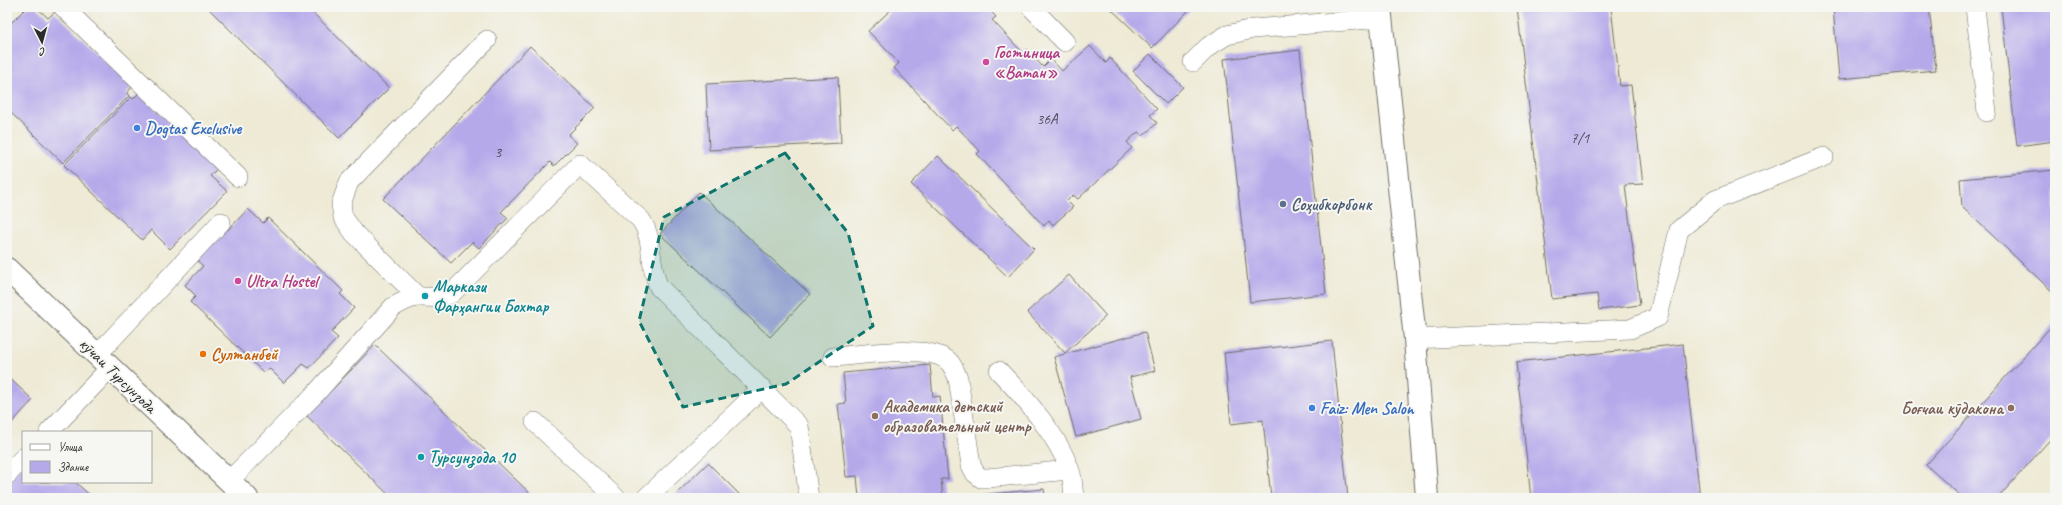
<svg xmlns="http://www.w3.org/2000/svg" width="2062" height="505" font-family="Caveat,sans-serif">
<style>
.building{fill:#b5a9ea}
.lines{fill:none;stroke-linecap:round;stroke-linejoin:round}
.service-casing{stroke:#6f6e66;stroke-width:20}
.minor-casing{stroke:#6f6e66;stroke-width:24}
.tertiary-casing{stroke:#6f6e66;stroke-width:24}
.service{stroke:#fff;stroke-width:19}
.minor{stroke:#fff;stroke-width:22}
.tertiary{stroke:#fff;stroke-width:22}
.marked{fill:#0f766e;fill-opacity:0.2;stroke:#0f766e;stroke-width:3;stroke-dasharray:8 5;stroke-linejoin:round}
.hotel-dot{fill:#d1479c;stroke:#f6f6f2;stroke-width:1.5}
.shop-dot{fill:#3f7fe0;stroke:#f6f6f2;stroke-width:1.5}
.service-dot{fill:#5c6f8a;stroke:#f6f6f2;stroke-width:1.5}
.culture-dot{fill:#0f9aa8;stroke:#f6f6f2;stroke-width:1.5}
.food-dot{fill:#e8710a;stroke:#f6f6f2;stroke-width:1.5}
.education-dot{fill:#8d6e63;stroke:#f6f6f2;stroke-width:1.5}
.labels{text-anchor:middle;stroke-width:4;stroke-linejoin:round;paint-order:stroke}
.number-label{font-size:15px;fill:#4e4a5b}
.hotel-label{font-size:17px;font-weight:bold;fill:#b23c85;stroke:#f6f6f2;text-anchor:start}
.shop-label{font-size:17px;font-weight:bold;fill:#366cbe;stroke:#f6f6f2;text-anchor:start}
.service-label{font-size:17px;font-weight:bold;fill:#4e5e75;stroke:#f6f6f2;text-anchor:start}
.culture-label{font-size:17px;font-weight:bold;fill:#0d838f;stroke:#f6f6f2;text-anchor:start}
.food-label{font-size:17px;font-weight:bold;fill:#c56008;stroke:#f6f6f2;text-anchor:start}
.street-label{font-size:17px;fill:#2b2b2b;stroke:#f6f6f2}
.education-label{font-size:17px;font-weight:bold;fill:#785e54;stroke:#f6f6f2;text-anchor:start}
</style>
<rect width="100%" height="100%" fill="#f6f6f2"/>
<filter id="ink" filterUnits="userSpaceOnUse"><feTurbulence type="fractalNoise" baseFrequency=".025" numOctaves="2"/><feDisplacementMap in="SourceGraphic" scale="8" xChannelSelector="R" yChannelSelector="G"/><feConvolveMatrix kernelMatrix="1 2 1 2 8 2 1 2 1" color-interpolation-filters="sRGB"/></filter>
<filter id="wash" filterUnits="userSpaceOnUse"><feTurbulence type="fractalNoise" baseFrequency=".012" numOctaves="4" result="noise"/><feDisplacementMap in="SourceGraphic" scale="16" xChannelSelector="R" yChannelSelector="G"/><feGaussianBlur stdDeviation="0.9" result="paint"/><feColorMatrix in="noise" values="0 0 0 0 0 0 0 0 0 0 0 0 0 0 0 0 0 1.4 0 .05"/><feComposite in="paint" operator="in"/></filter>
<g filter="url(#wash)">
<rect width="100%" height="100%" fill="#eeead5"/>
<g id="blocks">
<g class="building">
<path d="M27,7H36L48,18L55,12L132,87L127,93L129,96L63,163L7,109V27Z"/>
<path d="M207,7H307L389,88L339,138Z"/>
<path d="M894,7H987L996,17L992,20L1023,53L1026,49L1043,67L1051,59L1062,71L1090,46L1106,63L1110,58L1157,109L1150,115L1157,123L1143,136L1138,132L1127,142L1132,148L1078,199L1073,195L1067,201L1073,207L1053,225L1049,220L1044,226L977,154L980,151L956,126L952,130L894,68L899,63L868,31Z"/>
<path d="M1109,7H1192L1152,48Z"/>
<path d="M1225,7H1242V8L1226,10Z"/>
<path d="M1517,7H1611L1620,86L1631,85L1643,184L1625,185L1640,305L1599,310L1597,294L1552,299Z"/>
<path d="M1833,7H1929L1936,70L1839,79Z"/>
<path d="M2001,7H2055V141L2017,146Z"/>
<path d="M530,46L595,108L568,135L577,143L554,166L550,162L501,212L508,218L479,248L472,242L451,263L383,199Z"/>
<path d="M1300,50L1326,294L1250,302L1224,59Z"/>
<path d="M1150,54L1183,87L1166,104L1133,71Z"/>
<path d="M838,77L841,143L709,150L706,84Z"/>
<path d="M139,93L217,169L210,176L227,191L170,249L151,230L142,240L64,165L131,97L133,99Z"/>
<path d="M938,156L1034,249L1008,277L911,184Z"/>
<path d="M2055,170V294L1962,207L1960,179Z"/>
<path d="M699,192L810,294L770,337L660,234Z"/>
<path d="M248,209L263,223L268,218L343,291L340,294L354,308L331,332L338,338L309,368L303,364L284,383L270,369L263,372L190,302L196,296L185,285L203,266L194,258L224,228L228,230Z"/>
<path d="M1069,275L1106,316L1065,353L1027,312Z"/>
<path d="M2055,322V434L1998,498H1963L1926,465Z"/>
<path d="M1145,332L1155,371L1130,377L1141,419L1076,437L1054,357Z"/>
<path d="M1332,341L1348,498H1271L1263,420L1231,424L1224,353Z"/>
<path d="M1683,344L1700,498H1531L1516,362Z"/>
<path d="M375,345L535,498H392L307,416Z"/>
<path d="M930,365L933,397L940,396L948,479H941L943,498H859L857,476L846,477L838,404L846,403L843,373Z"/>
<path d="M7,376L33,400L7,428Z"/>
<path d="M708,463L743,498H672Z"/>
<path d="M23,464V482H75L93,498H7V482Z"/>
<path d="M1044,489L1045,497L1062,495V498H978L977,495Z"/>
</g>
</g>
</g>
<g filter="url(#ink)">
<use href="#blocks" fill-opacity="0" stroke="#6f6e66" stroke-width="1"/>
<g class="lines">
<defs>
<g id="service">
<path d="M63,7L238,177"/>
<path d="M1031,7L1065,42"/>
<path d="M1975,7L1987,112"/>
<path d="M1193,62L1209,46L1227,35L1253,29L1381,18"/>
<path d="M418,297L354,233L343,217L341,204L349,182L487,40"/>
<path d="M1415,339L1630,329L1658,317L1679,230L1715,200L1824,157"/>
<path d="M97,355L221,222"/>
<path d="M833,357C860,355 922,345 944,358C952,362 954,370 958,378L971,465L975,473L981,478H988L1069,470"/>
<path d="M999,371C1025,398 1060,437 1071,474C1073,481 1073,490 1074,498"/>
<path d="M535,422L616,498"/>
<path d="M49,432L110,368"/>
<path d="M7,475L23,458"/>
<path d="M229,481L317,392L393,307C401,303 408,298 417,297C432,296 437,301 452,293L580,164L641,220C655,241 648,265 659,287L799,426L809,498"/>
<path d="M646,498L762,388"/>
</g>
<path id="minor" d="M1380,7L1415,339L1427,498"/>
<path id="tertiary" d="M7,269L247,498"/>
</defs>
<use href="#service" class="service-casing"/>
<use href="#minor" class="minor-casing"/>
<use href="#tertiary" class="tertiary-casing"/>
<use href="#service" class="service"/>
<use href="#minor" class="minor"/>
<use href="#tertiary" class="tertiary"/>
</g>
</g>
<path class="marked" d="M785,153L848,233L873,326L786,384L683,407L639,321L664,217Z"/>
<g class="hotel-dot">
<circle cx="986" cy="62" r="4"/>
<circle cx="238" cy="281" r="4"/>
</g>
<g class="shop-dot">
<circle cx="137" cy="128" r="4"/>
<circle cx="1312" cy="408" r="4"/>
</g>
<circle class="service-dot" cx="1283" cy="204" r="4"/>
<g class="culture-dot">
<circle cx="425" cy="296" r="4"/>
<circle cx="421" cy="457" r="4"/>
</g>
<circle class="food-dot" cx="203" cy="354" r="4"/>
<g class="education-dot">
<circle cx="2011" cy="408" r="4"/>
<circle cx="875" cy="416" r="4"/>
</g>
<g class="labels">
<g class="number-label">
<text x="1047" y="124">36А</text>
<text x="1580" y="143">7/1</text>
<text x="498" y="157">3</text>
</g>
<g class="hotel-label">
<text x="994" y="58">Гостиница<tspan x="994" dy="20">«Ватан»</tspan></text>
<text x="246" y="287">Ultra Hostel</text>
</g>
<g class="shop-label">
<text x="145" y="134">Dogtas Exclusive</text>
<text x="1320" y="414">Faiz: Men Salon</text>
</g>
<g class="service-label">
<text x="1291" y="210">Соҳибкорбонк</text>
</g>
<g class="culture-label">
<text x="433" y="292">Маркази<tspan x="433" dy="20">Фарҳангии Бохтар</tspan></text>
<text x="429" y="463">Турсунзода 10</text>
</g>
<g class="food-label">
<text x="211" y="360">Султанбей</text>
</g>
<g class="street-label">
<text transform="translate(118 375) rotate(44)" y="6">кӯчаи Турсунзода</text>
</g>
<g class="education-label">
<text x="883" y="412">Академика детский<tspan x="883" dy="20">образовательный центр</tspan></text>
<text x="2003" y="414" text-anchor="end">Боғчаи кӯдакона</text>
</g>
</g>
<rect width="2062" height="505" fill="none" stroke="#f6f6f2" stroke-width="24"/>
<rect x="22" y="431" width="130" height="52" fill="#f6f6f2" stroke="#a5a5a2"/>
<rect x="30" y="444" width="20" height="6" fill="#ffffff" stroke="#a5a5a2"/>
<text x="58" y="451" font-size="12" fill="#2b2b2b">Улица</text>
<rect x="30" y="461" width="20" height="12" fill="#b5a9ea" stroke="#a5a5a2"/>
<text x="58" y="471" font-size="12" fill="#2b2b2b">Здание</text>
<g transform="translate(42 42) rotate(174)" stroke="#f6f6f2" stroke-width="3" paint-order="stroke">
<path d="M0-3L7 15L0 10L-7 15Z" fill="#2b2b2b"/>
<text y="-6" font-size="11" font-weight="bold" text-anchor="middle" fill="#2b2b2b">С</text>
</g>
</svg>
